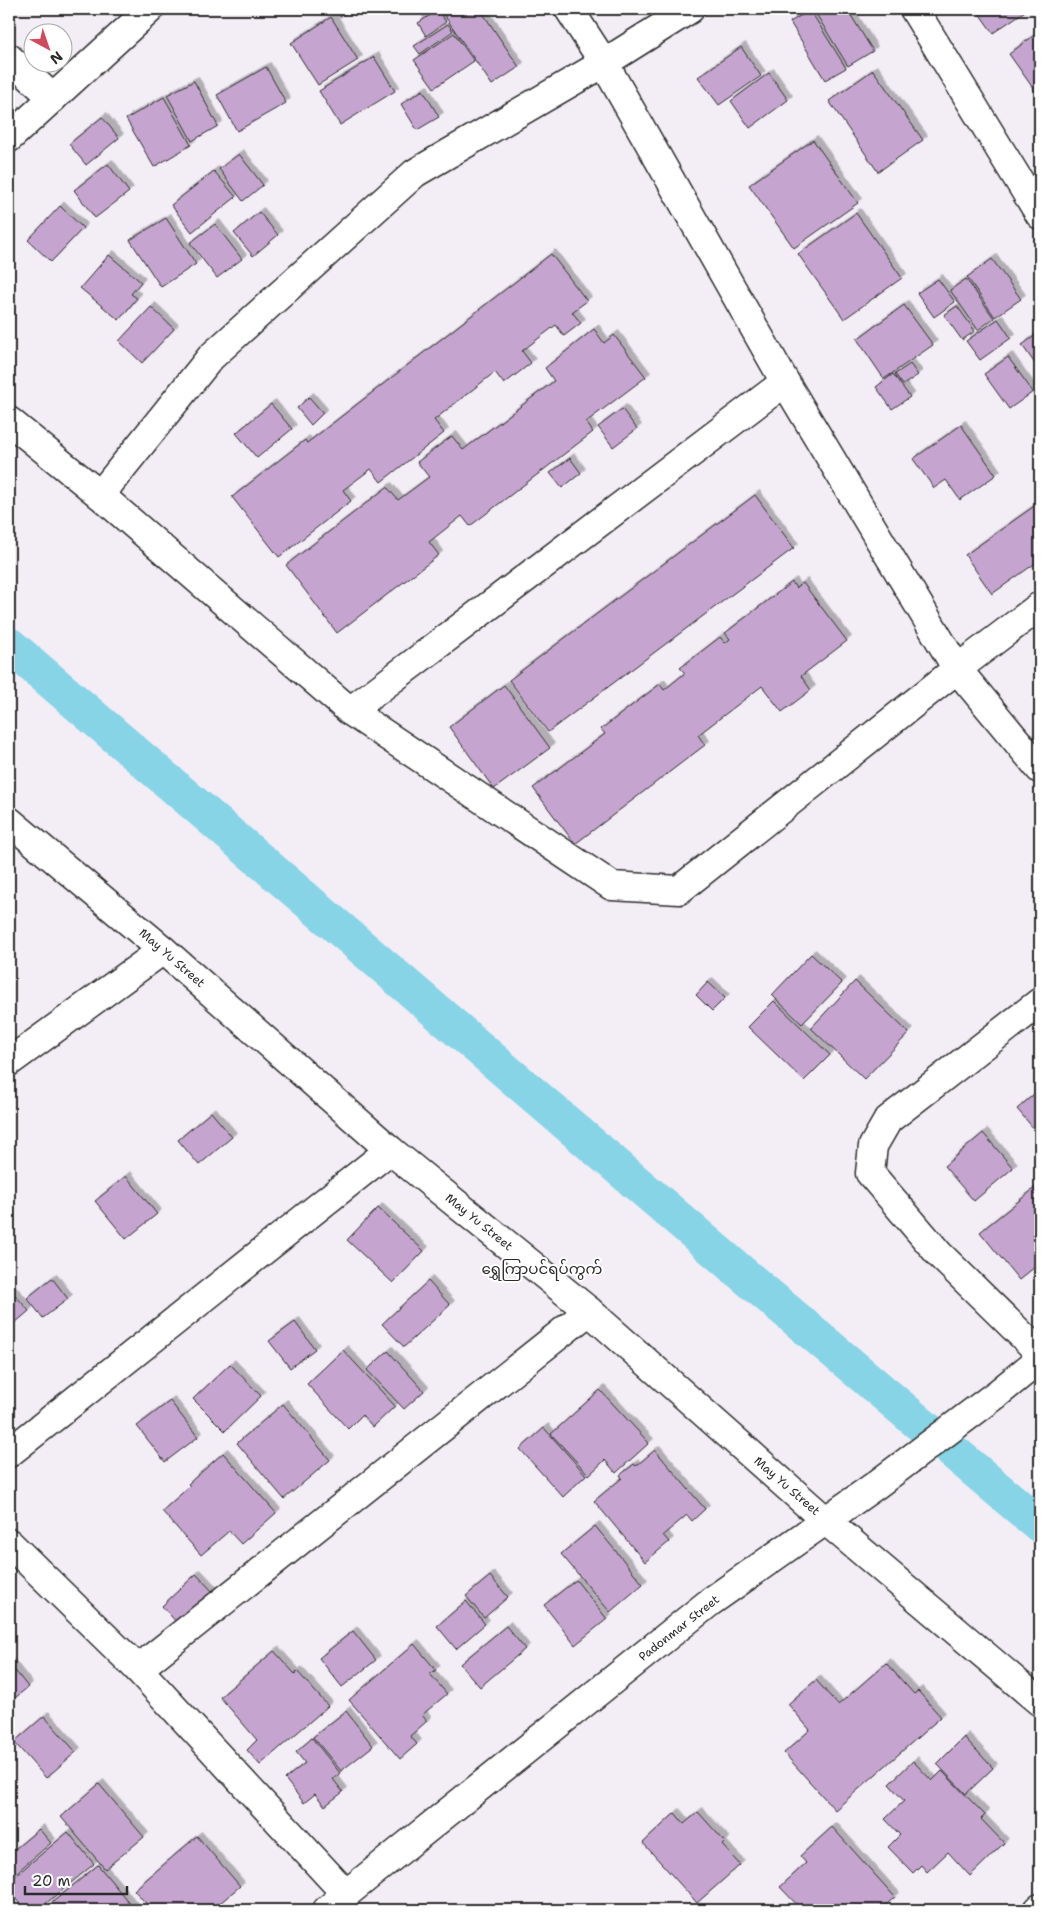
<svg xmlns="http://www.w3.org/2000/svg" width="1049" height="1919" font-family="'Shantell Sans','Noto Sans Myanmar',sans-serif">
<style>
.lines{fill:none;stroke-linecap:round;stroke-linejoin:round}
.canal{stroke:#87d4e6;stroke-width:36}
.building{fill:#c5a5d0;stroke:#2b2b2b;filter:url(#shadow)}
.street-casing{stroke:#2b2b2b;stroke-width:31}
.secondary-casing{stroke:#2b2b2b;stroke-width:31}
.street{stroke:#fff;stroke-width:28}
.secondary{stroke:#fff;stroke-width:28}
.labels{text-anchor:middle;stroke-width:4;stroke-linejoin:round;paint-order:stroke}
.street-label{font-size:12px;fill:#2b2b2b;stroke:#fff}
.quarter-label{font-size:15px;fill:#2b2b2b;stroke:#fff}
</style>
<defs>
<filter id="shadow"><feDropShadow dx="4.5" dy="-4.5" stdDeviation="0" flood-color="#0004"/></filter>
</defs>
<rect width="100%" height="100%" fill="#f3edf6"/>
<filter id="ink" filterUnits="userSpaceOnUse"><feTurbulence type="fractalNoise" baseFrequency=".02" numOctaves="2"/><feDisplacementMap in="SourceGraphic" scale="10" xChannelSelector="R" yChannelSelector="G"/><feConvolveMatrix kernelMatrix="1 2 1 2 8 2 1 2 1" color-interpolation-filters="sRGB"/></filter>
<g filter="url(#ink)">
<g class="lines">
<path class="canal" d="M9,645L731,1264L1040,1525"/>
</g>
<g class="building">
<path d="M335,9H352L340,17Z"/>
<path d="M418,9H435L423,16Z"/>
<path d="M440,9H480L519,67L492,85Z"/>
<path d="M813,9H847L873,51L848,66Z"/>
<path d="M976,9H1028L993,33Z"/>
<path d="M438,10L446,22L426,36L418,23Z"/>
<path d="M810,10L846,68L825,80L790,22Z"/>
<path d="M331,17L358,60L318,85L291,43Z"/>
<path d="M448,24L453,31L420,54L414,46Z"/>
<path d="M1040,31V98L1009,54Z"/>
<path d="M454,33L474,61L434,88L414,60Z"/>
<path d="M741,47L761,76L719,105L698,77Z"/>
<path d="M374,57L395,91L340,125L319,91Z"/>
<path d="M266,67L286,103L237,131L217,95Z"/>
<path d="M873,70L923,140L878,172L829,101Z"/>
<path d="M769,73L788,100L750,128L731,101Z"/>
<path d="M194,81L218,126L192,141L167,95Z"/>
<path d="M423,90L439,117L417,130L401,104Z"/>
<path d="M164,97L191,145L154,167L126,119Z"/>
<path d="M102,117L119,138L86,165L69,144Z"/>
<path d="M813,140L858,203L794,248L749,185Z"/>
<path d="M239,154L263,185L243,201L219,169Z"/>
<path d="M108,164L129,192L95,218L74,190Z"/>
<path d="M214,171L236,197L192,232L171,205Z"/>
<path d="M60,206L83,228L51,262L28,240Z"/>
<path d="M259,212L278,235L253,256L234,233Z"/>
<path d="M856,213L902,278L844,319L798,254Z"/>
<path d="M166,218L196,264L161,287L130,240Z"/>
<path d="M215,224L242,259L217,278L190,243Z"/>
<path d="M551,254L587,301L572,312L581,323L564,336L556,325L522,351L531,363L504,384L495,372L434,420L444,433L381,482L371,469L343,490L351,501L279,557L232,497L305,440L307,443Z"/>
<path d="M109,255L141,282L131,294L137,298L119,320L80,288Z"/>
<path d="M992,259L1021,299L995,317L967,277Z"/>
<path d="M938,279L955,302L934,317L917,293Z"/>
<path d="M966,279L994,318L978,330L950,290Z"/>
<path d="M904,305L933,345L884,379L857,339Z"/>
<path d="M957,306L975,331L962,340L944,315Z"/>
<path d="M151,307L174,329L142,363L119,341Z"/>
<path d="M998,319L1011,338L980,360L966,341Z"/>
<path d="M594,329L604,343L614,335L646,377L586,422L593,432L470,526L462,516L429,542L439,555L337,633L286,565L387,487L398,500L429,477L417,462L452,436L463,450L554,381L545,368Z"/>
<path d="M1040,332V371L1022,345Z"/>
<path d="M1008,357L1033,392L1009,409L984,374Z"/>
<path d="M910,364L918,375L903,385L895,374Z"/>
<path d="M893,374L910,397L892,409L876,387Z"/>
<path d="M309,397L323,413L311,425L297,408Z"/>
<path d="M271,404L292,429L257,458L236,433Z"/>
<path d="M622,409L637,429L613,447L598,427Z"/>
<path d="M961,425L996,475L960,500L946,480L934,488L913,459Z"/>
<path d="M570,458L581,473L562,488L550,473Z"/>
<path d="M755,495L794,548L548,732L509,680Z"/>
<path d="M1040,502V560L992,594L965,555Z"/>
<path d="M792,582L796,588L803,583L847,641L801,676L811,690L782,712L762,686L698,735L705,745L575,844L533,788L605,734L601,729L660,684L664,690L685,673L680,668L720,637L725,643L730,639L725,633Z"/>
<path d="M504,685L550,748L494,789L449,727Z"/>
<path d="M811,954L842,983L802,1024L772,995Z"/>
<path d="M855,981L909,1033L864,1079L811,1028Z"/>
<path d="M708,982L725,998L712,1011L696,995Z"/>
<path d="M774,1001L830,1055L804,1081L748,1027Z"/>
<path d="M1040,1089V1136L1017,1109Z"/>
<path d="M211,1112L232,1137L199,1165L178,1140Z"/>
<path d="M983,1133L1013,1168L974,1201L944,1166Z"/>
<path d="M126,1176L157,1214L126,1239L95,1201Z"/>
<path d="M1040,1184V1271L1036,1266L1019,1280L980,1232Z"/>
<path d="M378,1208L424,1251L393,1283L347,1240Z"/>
<path d="M52,1278L68,1299L43,1318L27,1298Z"/>
<path d="M428,1281L450,1305L404,1347L382,1324Z"/>
<path d="M9,1288L29,1311L9,1328Z"/>
<path d="M295,1322L315,1349L290,1368L269,1341Z"/>
<path d="M343,1350L395,1406L373,1427L362,1415L348,1429L307,1384Z"/>
<path d="M388,1351L424,1391L404,1409L367,1370Z"/>
<path d="M230,1364L261,1396L225,1431L193,1399Z"/>
<path d="M600,1390L649,1443L616,1473L605,1460L589,1475L551,1434Z"/>
<path d="M170,1401L198,1437L165,1462L137,1426Z"/>
<path d="M283,1404L330,1460L284,1499L237,1443Z"/>
<path d="M544,1428L586,1475L563,1497L520,1449Z"/>
<path d="M655,1450L705,1509L692,1521L687,1515L663,1535L669,1542L645,1562L594,1501L622,1478L620,1475L634,1464L636,1466Z"/>
<path d="M223,1453L276,1513L241,1544L229,1531L201,1555L162,1511L190,1486L188,1484Z"/>
<path d="M595,1526L643,1584L610,1612L561,1554Z"/>
<path d="M196,1574L213,1592L178,1624L162,1606Z"/>
<path d="M490,1576L508,1597L484,1618L466,1596Z"/>
<path d="M576,1580L607,1619L575,1645L544,1605Z"/>
<path d="M466,1601L485,1624L456,1649L437,1626Z"/>
<path d="M506,1626L525,1649L480,1687L460,1664Z"/>
<path d="M353,1631L376,1660L342,1687L319,1658Z"/>
<path d="M414,1644L436,1670L430,1674L447,1694L422,1715L427,1721L410,1736L417,1744L400,1759L349,1700Z"/>
<path d="M274,1651L295,1674L297,1671L328,1706L260,1765L247,1750L257,1740L220,1697Z"/>
<path d="M9,1663L28,1687L9,1703Z"/>
<path d="M886,1663L914,1694L918,1691L941,1717L835,1810L784,1753L810,1730L788,1704L816,1680L838,1705Z"/>
<path d="M346,1711L373,1746L341,1771L313,1737Z"/>
<path d="M44,1716L76,1752L46,1778L14,1742Z"/>
<path d="M964,1737L993,1768L966,1794L937,1764Z"/>
<path d="M312,1738L340,1773L333,1779L343,1792L325,1806L315,1794L304,1803L285,1779L305,1763L296,1752Z"/>
<path d="M913,1761L932,1781L942,1771L985,1815L981,1819L1004,1843L970,1876L948,1852L927,1872L921,1865L913,1873L888,1847L900,1835L885,1819L904,1801L889,1784Z"/>
<path d="M99,1784L144,1837L105,1869L61,1817Z"/>
<path d="M698,1812L725,1842L722,1845L740,1865L697,1903L643,1843L675,1813L684,1824Z"/>
<path d="M832,1827L895,1897L880,1910H802L780,1887L806,1863L800,1856Z"/>
<path d="M39,1829L51,1843L11,1877L9,1874V1854Z"/>
<path d="M68,1832L94,1864L38,1910H25L9,1891V1881Z"/>
<path d="M197,1836L240,1886L212,1910H152L134,1890Z"/>
<path d="M98,1865L135,1910H43Z"/>
</g>
<g class="lines">
<defs>
<g id="street">
<path d="M569,9L604,63L785,382L957,669L1040,769"/>
<path d="M914,9L1040,215"/>
<path d="M9,58L53,98"/>
<path d="M9,138L150,9"/>
<path d="M9,421L100,495L350,711L612,886L679,890L957,669L1040,606"/>
<path d="M100,495L211,357L415,173L604,63L690,9"/>
<path d="M350,711L785,382"/>
<path d="M9,821L163,950L390,1150L589,1311L825,1520L1040,1702"/>
<path d="M1040,1002L888,1120L873,1146L870,1173L939,1254L1040,1353"/>
<path d="M9,1062L163,950"/>
<path d="M9,1453L390,1150"/>
<path d="M9,1543L138,1669L346,1894"/>
<path d="M138,1669L589,1311"/>
<path d="M1038,1910L1040,1908"/>
</g>
<path id="secondary" d="M327,1910L346,1894L710,1602L876,1485L997,1394L1040,1359"/>
</defs>
<use href="#street" class="street-casing"/>
<use href="#secondary" class="secondary-casing"/>
<use href="#street" class="street"/>
<use href="#secondary" class="secondary"/>
</g>
</g>
<g class="labels">
<g class="street-label">
<text transform="translate(172 958) rotate(41)" y="4">May Yu Street</text>
<text transform="translate(479 1222) rotate(39)" y="4">May Yu Street</text>
<text transform="translate(787 1486) rotate(41)" y="4">May Yu Street</text>
<text transform="translate(679 1628) rotate(-38)" y="4">Padonmar Street</text>
</g>
<g class="quarter-label">
<text x="542" y="1274">ရွှေကြာပင်ရပ်ကွက်</text>
</g>
</g>
<rect width="1049" height="1919" fill="none" stroke="#fff" stroke-width="30"/>
<rect x="15" y="15" width="1019" height="1889" fill="none" stroke="#2b2b2b" stroke-width="2" filter="url(#ink)"/>
<g transform="translate(48 48) rotate(140)"><circle r="24" fill="#ffffff" stroke="#aaaaaa"/>
<path d="M0-4L9 19L0 12L-9 19Z" fill="#d1495b"/>
<text y="-8" font-size="14" font-weight="bold" text-anchor="middle" fill="#2b2b2b">N</text>
</g>
<path d="M25 1886v8h102v-8" fill="none" stroke="#2b2b2b" stroke-width="2.5"/>
<text x="32" y="1886" font-size="15" fill="#2b2b2b" stroke="#ffffff" stroke-width="4" paint-order="stroke">20 m</text>
</svg>
